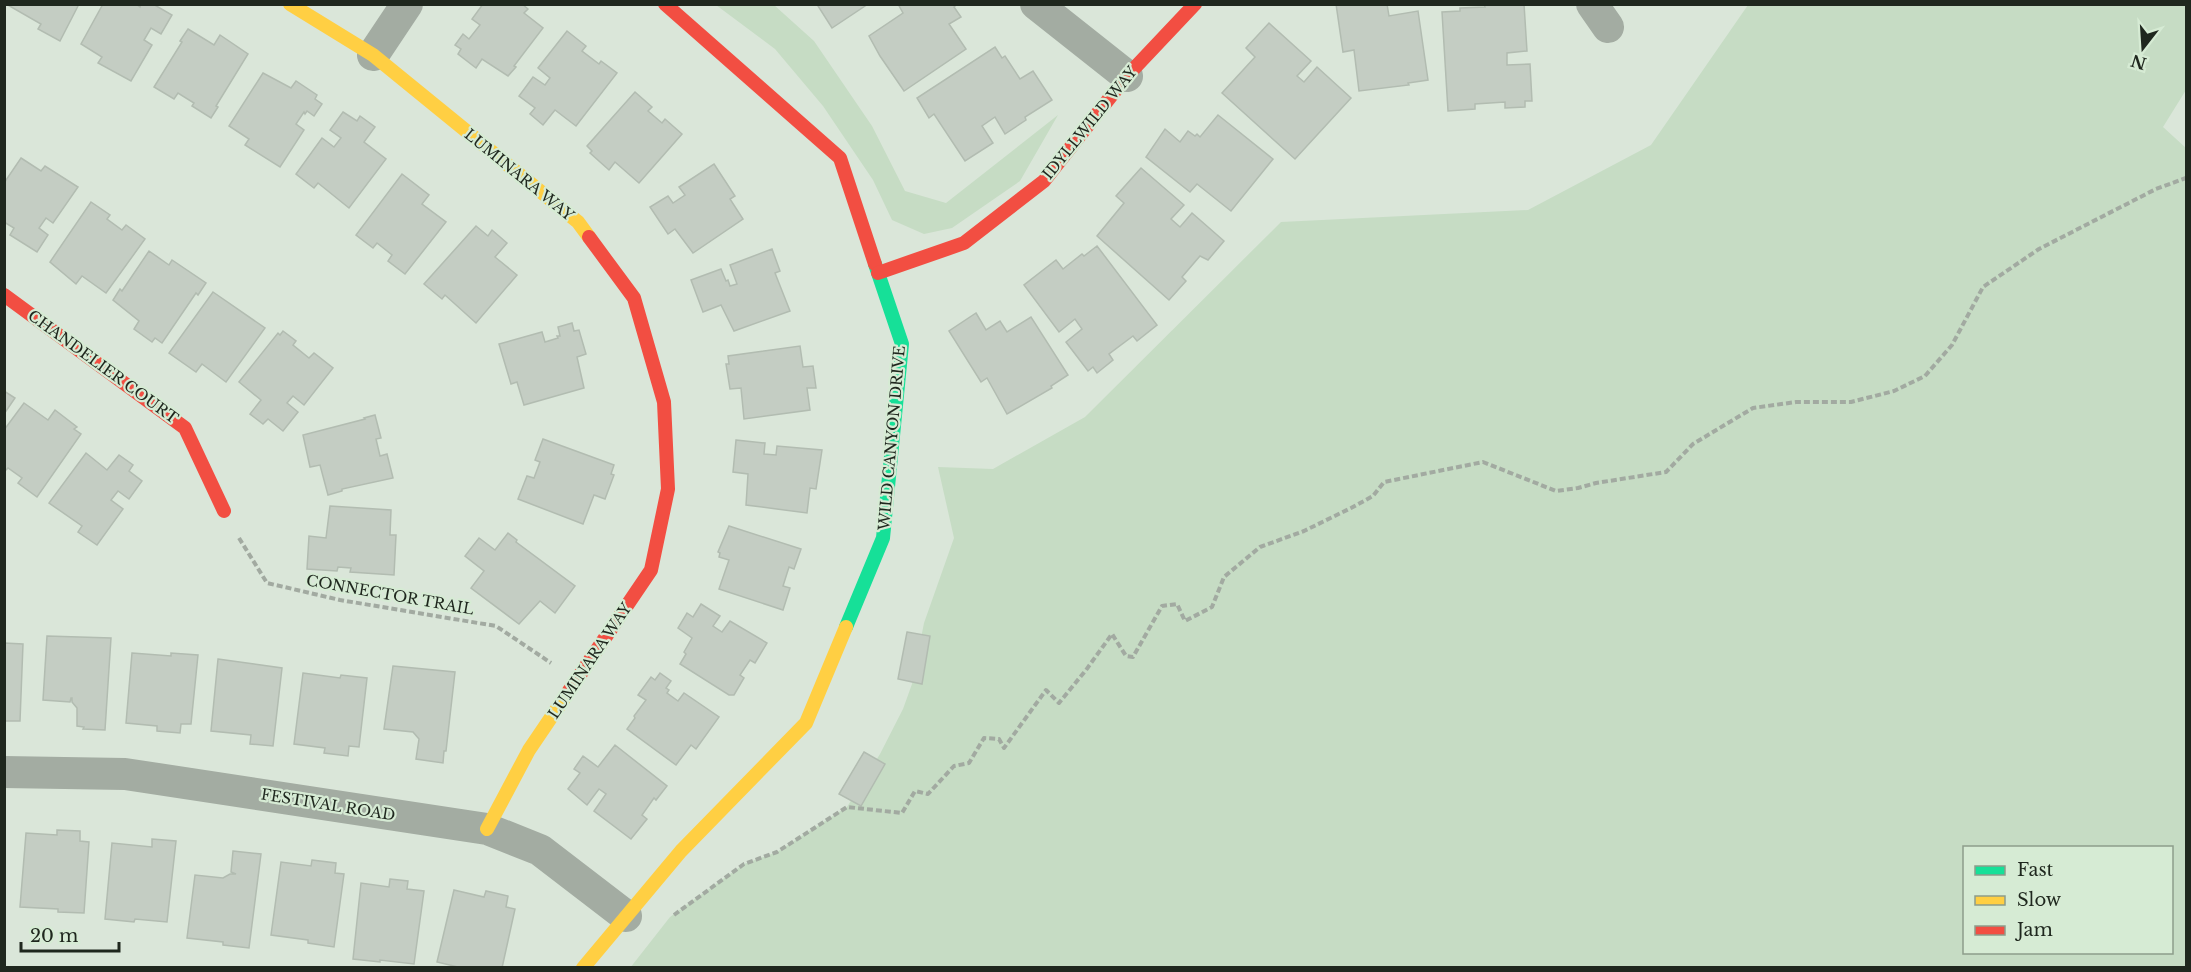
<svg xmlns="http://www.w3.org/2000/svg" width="2191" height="972" font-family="'Libre Baskerville',serif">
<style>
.green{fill:#c6dcc4;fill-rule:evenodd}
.building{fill:#c4cdc3;stroke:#b2bcb1;stroke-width:1.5}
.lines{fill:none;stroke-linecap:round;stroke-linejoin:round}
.path{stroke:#a2aaa1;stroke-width:4;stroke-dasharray:6 3;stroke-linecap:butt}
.street{stroke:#a3aca2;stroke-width:32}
.fast{stroke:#16e098;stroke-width:14}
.slow{stroke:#ffcf43;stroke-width:14}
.jam{stroke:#f24e42;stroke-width:14}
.labels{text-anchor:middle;stroke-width:4.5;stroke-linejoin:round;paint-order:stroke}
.street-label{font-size:15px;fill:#1f271e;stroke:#d6ebd4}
</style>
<rect width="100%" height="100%" fill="#dae6d9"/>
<g class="green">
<path d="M716,5H774L814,41L872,126L905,191L946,203L1058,115L1020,181L952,228L924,234L892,220L873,180L823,106L775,49Z"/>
<path d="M1748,5H2186V90L2163,127L2186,148V967L630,968L670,917L744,864L777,852L847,807L880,754L903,709L912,684L924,623L954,538L938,467L993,469L1085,417L1281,222L1528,210L1651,145ZM1964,848H2172V952H1964Z"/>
</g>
<g class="building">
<path d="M6,4H79L60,41L38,29L41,24Z"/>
<path d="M103,4H136L140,7L141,4H153L172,15L161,34L151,28L144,40L152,45L131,81L98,63L102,57L81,44Z"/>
<path d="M483,4H522L528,9L524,13L543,28L514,66L516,67L508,76L482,59L476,68L458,54L461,49L455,45L463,34L469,39L480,25L472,19Z"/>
<path d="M821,4H868L832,28L818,6Z"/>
<path d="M957,4L954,7L961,17L949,24L966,49L904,91L880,56L869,36L903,13L898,4Z"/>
<path d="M1336,4H1387L1389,16L1418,11L1428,80L1408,83L1409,85L1359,91L1354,50L1343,52Z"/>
<path d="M1484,4H1524L1527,51L1507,53V65L1530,64L1532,101H1525V107L1505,108V102L1475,104V109L1448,111L1442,12L1460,11V8L1485,7Z"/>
<path d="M1269,23L1311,61L1297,76L1304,82L1317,67L1351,98L1295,159L1222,93L1255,57L1246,48Z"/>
<path d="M188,29L214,45L220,35L248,54L216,106L218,107L211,118L192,106L194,103L178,93L174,99L154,87L182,42L180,41Z"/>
<path d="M567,31L586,46L582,51L599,64L601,61L617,73L576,126L555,110L543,125L530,114L535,108L519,96L533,77L545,85L550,78L538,68Z"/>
<path d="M995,47L1002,58L1005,56L1020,79L1033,71L1052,100L1025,117L1026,120L1005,134L995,117L982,126L993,143L965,161L934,114L929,118L917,98Z"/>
<path d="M263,73L291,88L296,81L317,95L315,99L322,104L314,116L307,111L305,114L304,112L296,124L304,130L280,167L245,145L249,139L229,126Z"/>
<path d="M635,92L652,107L648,111L662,123L665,119L682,134L639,183L615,162L609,170L590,153L592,151L587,146Z"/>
<path d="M343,112L357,121L360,116L375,127L364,142L386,159L349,208L318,183L314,188L296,174L322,138L334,147L341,138L330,130Z"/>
<path d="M1218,115L1273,159L1231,211L1197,184L1190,192L1146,157L1165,129L1180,142L1188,131L1195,136L1197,134L1200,137Z"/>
<path d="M21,158L41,171L45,166L78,187L53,223L46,218L39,228L48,235L37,252L10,235L14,228L4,222V183Z"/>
<path d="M714,164L735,196L730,199L743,219L693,253L675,229L668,234L650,207L668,196L673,203L685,195L679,187Z"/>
<path d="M1141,168L1184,205L1171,219L1180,227L1192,213L1224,241L1208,260L1200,256L1182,277L1186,281L1169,300L1097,236L1124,203L1116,196Z"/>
<path d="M402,174L429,195L422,204L446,222L405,274L388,261L392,255L377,243L373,248L356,235Z"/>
<path d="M91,202L110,215L107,219L122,230L126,225L145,239L106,293L82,276L76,284L50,262Z"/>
<path d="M476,226L488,236L492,230L507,243L495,257L517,275L476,323L445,295L442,299L424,284Z"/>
<path d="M1097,246L1157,325L1137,341L1133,336L1109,354L1113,360L1097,373L1093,367L1088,371L1066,342L1082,329L1075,319L1059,332L1024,285L1056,260L1063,269L1082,254L1084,256Z"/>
<path d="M772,249L780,271L775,273L790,311L734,331L721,305L703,312L691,280L721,269L726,281L728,280L730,286L737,284L730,265Z"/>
<path d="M149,251L169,265L172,260L206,283L198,295L196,293L162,343L155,338L152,342L134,329L139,321L113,300L120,289L122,291Z"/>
<path d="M213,292L265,328L226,382L202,364L196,372L169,353Z"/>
<path d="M976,313L986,330L1000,321L1007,332L1031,317L1068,375L1051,386L1052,388L1007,414L987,378L981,382L949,331Z"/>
<path d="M572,323L574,331L579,330L586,354L577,357L584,388L524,405L517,382L511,384L499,344L542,332L545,342L558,338L557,336H560L558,327Z"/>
<path d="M283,331L296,341L293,345L309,358L314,353L333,368L304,405L293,396L287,403L298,412L283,431L268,419L263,424L250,414L261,400L239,382L278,333L280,335Z"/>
<path d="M800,346L803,367L813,366L816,388H807L810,410L744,419L741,388L730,389L726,364H729L728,356Z"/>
<path d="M4,391L15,398L4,414Z"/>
<path d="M24,403L48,420L55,410L77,427L74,429L81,434L37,497L18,483L22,478L8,468L4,472V430Z"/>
<path d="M375,415L381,438L376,439L380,456L387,454L393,478L342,489V491L328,495L320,465L310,467L303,435L365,419L364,418Z"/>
<path d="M543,439L614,465L611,474L614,475L605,499L594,495L583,524L518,499L527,476L534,478L540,462L535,460Z"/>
<path d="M736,440L765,443L764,454L776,455L777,446L822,450L816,489L810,488L807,513L746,505L748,474L733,472Z"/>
<path d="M86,453L107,470L119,455L133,465L129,471L142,481L129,499L118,491L111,500L123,509L97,545L78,532L82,526L49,503Z"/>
<path d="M330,506L391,510L390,535H396L394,575L350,572L351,568L338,567L337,571L307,569L309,536L326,538Z"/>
<path d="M729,526L801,549L794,569L789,567L783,586L790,588L783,610L719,589L729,560L719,557L720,553L718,552Z"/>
<path d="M508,533L517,540L516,542L575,586L555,613L540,601L519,624L471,588L484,571L465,556L479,538L495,550Z"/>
<path d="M701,604L720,616L713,626L722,632L730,621L767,643L755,663L750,660L740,675L744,678L734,695H729L680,664L686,654L684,652L692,638L678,628L687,613L693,617Z"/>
<path d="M907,632L930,636L922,684L898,679Z"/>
<path d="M47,636L111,638L105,730L83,729L84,727L77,726V708L72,702V698H71L70,702L43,700Z"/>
<path d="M4,643L23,644L20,721H4Z"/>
<path d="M132,653L171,656V653L198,655L191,724H181L180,733L157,731V726L126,723Z"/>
<path d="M218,659L282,668L273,746L250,744L251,735L211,731Z"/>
<path d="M393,666L455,672L446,751H444L443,763L416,759L419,739L413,732L384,729Z"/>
<path d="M303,673L340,678L341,675L367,678L359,747L349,746L348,756L324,753L325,748L294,744Z"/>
<path d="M660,673L671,681L666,688L669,690L667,693L678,701L684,693L719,717L696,749L691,745L676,765L627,729L635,718L634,716L646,700L638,695L651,677L655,680Z"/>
<path d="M615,745L667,786L656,800L654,798L642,815L647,819L631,839L594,811L606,794L599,789L587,805L568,789L580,773L574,769L583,756L598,767Z"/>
<path d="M864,752L885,764L861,806L839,794Z"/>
<path d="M57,830L80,831V841L89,842L84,913L58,912V909L20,907L26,833L57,835Z"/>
<path d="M152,839L176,841L167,922L135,919L134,922L105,919L112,843L152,847Z"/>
<path d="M233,851L261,854L249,948L223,945V942L187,938L195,875L223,878L230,874H236L231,872Z"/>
<path d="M312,860L336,863L335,873L344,874L334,947L308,943V940L271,935L281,862L311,866Z"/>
<path d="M390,879L408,881L407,889L424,891L414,964L380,960V962L353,959L361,883L389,887Z"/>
<path d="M454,890L484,897L486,891L508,896L506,907L515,909L502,968H462L437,962Z"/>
</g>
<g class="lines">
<g class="path">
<path d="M239,538L267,583L340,600L496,626L551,663"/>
<path d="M674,915L744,864L777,852L847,807L902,813L915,791L928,794L954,766L969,763L984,738L999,739L1004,748L1046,690L1059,703L1086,670L1112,634L1126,656L1133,657L1162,606L1177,604L1185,621L1212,607L1224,577L1260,547L1304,531L1351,508L1373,496L1384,482L1483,462L1556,491L1578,488L1596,483L1666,472L1693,444L1753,408L1796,402H1851L1894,391L1925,376L1952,345L1983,287L2039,249L2156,189L2186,178"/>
</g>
<g class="street">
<path d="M1036,4L1127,76"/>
<path d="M1592,4L1608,27"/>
<path d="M373,55L407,4"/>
<path d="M4,772L125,774L487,829L540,850L626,916"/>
</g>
<path class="fast" d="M846,627L883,538L902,344L875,264"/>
<g class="slow">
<path d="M290,4L373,55L578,222L589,237"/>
<path d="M487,829L529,750L569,691"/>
<path d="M583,968L681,851L806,723L846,627"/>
</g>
<g class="jam">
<path d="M665,4L840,158L875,264"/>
<path d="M878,273L964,243L1044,181L1127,76L1195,4"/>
<path d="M4,295L185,428L224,511"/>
<path d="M569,691L651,570L668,489L664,402L634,298L589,237"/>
</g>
</g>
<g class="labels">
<g class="street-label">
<text transform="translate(1090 123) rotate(-51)" y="5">IDYLLWILD WAY</text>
<text transform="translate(519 175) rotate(39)" y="5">LUMINARA WAY</text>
<text transform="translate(103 367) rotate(36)" y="5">CHANDELIER COURT</text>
<text transform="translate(892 438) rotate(-85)" y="5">WILD CANYON DRIVE</text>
<text transform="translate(390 595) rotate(10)" y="5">CONNECTOR TRAIL</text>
<text transform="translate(590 661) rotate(-56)" y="5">LUMINARA WAY</text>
<text transform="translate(328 805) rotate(9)" y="5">FESTIVAL ROAD</text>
</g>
</g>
<rect width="2191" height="972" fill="none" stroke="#1f271e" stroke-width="12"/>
<rect x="1963" y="846" width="210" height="108" fill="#d6ebd4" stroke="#8d9d8b" stroke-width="1.5"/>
<rect x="1975" y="866" width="30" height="9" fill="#16e098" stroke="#8d9d8b" stroke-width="1.5"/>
<text x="2017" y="876" font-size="18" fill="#1f271e">Fast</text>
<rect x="1975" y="896" width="30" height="9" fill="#ffcf43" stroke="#8d9d8b" stroke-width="1.5"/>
<text x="2017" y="906" font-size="18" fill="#1f271e">Slow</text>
<rect x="1975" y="926" width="30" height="9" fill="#f24e42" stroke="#8d9d8b" stroke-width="1.5"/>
<text x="2017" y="936" font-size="18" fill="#1f271e">Jam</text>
<g transform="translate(2143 48) rotate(197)" stroke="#d6ebd4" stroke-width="4.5" paint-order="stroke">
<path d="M0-4.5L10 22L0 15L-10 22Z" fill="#1f271e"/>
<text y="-9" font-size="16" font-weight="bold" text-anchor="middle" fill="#1f271e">N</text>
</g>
<path d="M21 942v9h98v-9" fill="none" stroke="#1f271e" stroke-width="3"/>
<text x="30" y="942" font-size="18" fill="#1f271e" stroke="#d6ebd4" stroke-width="4.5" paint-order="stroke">20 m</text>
</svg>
